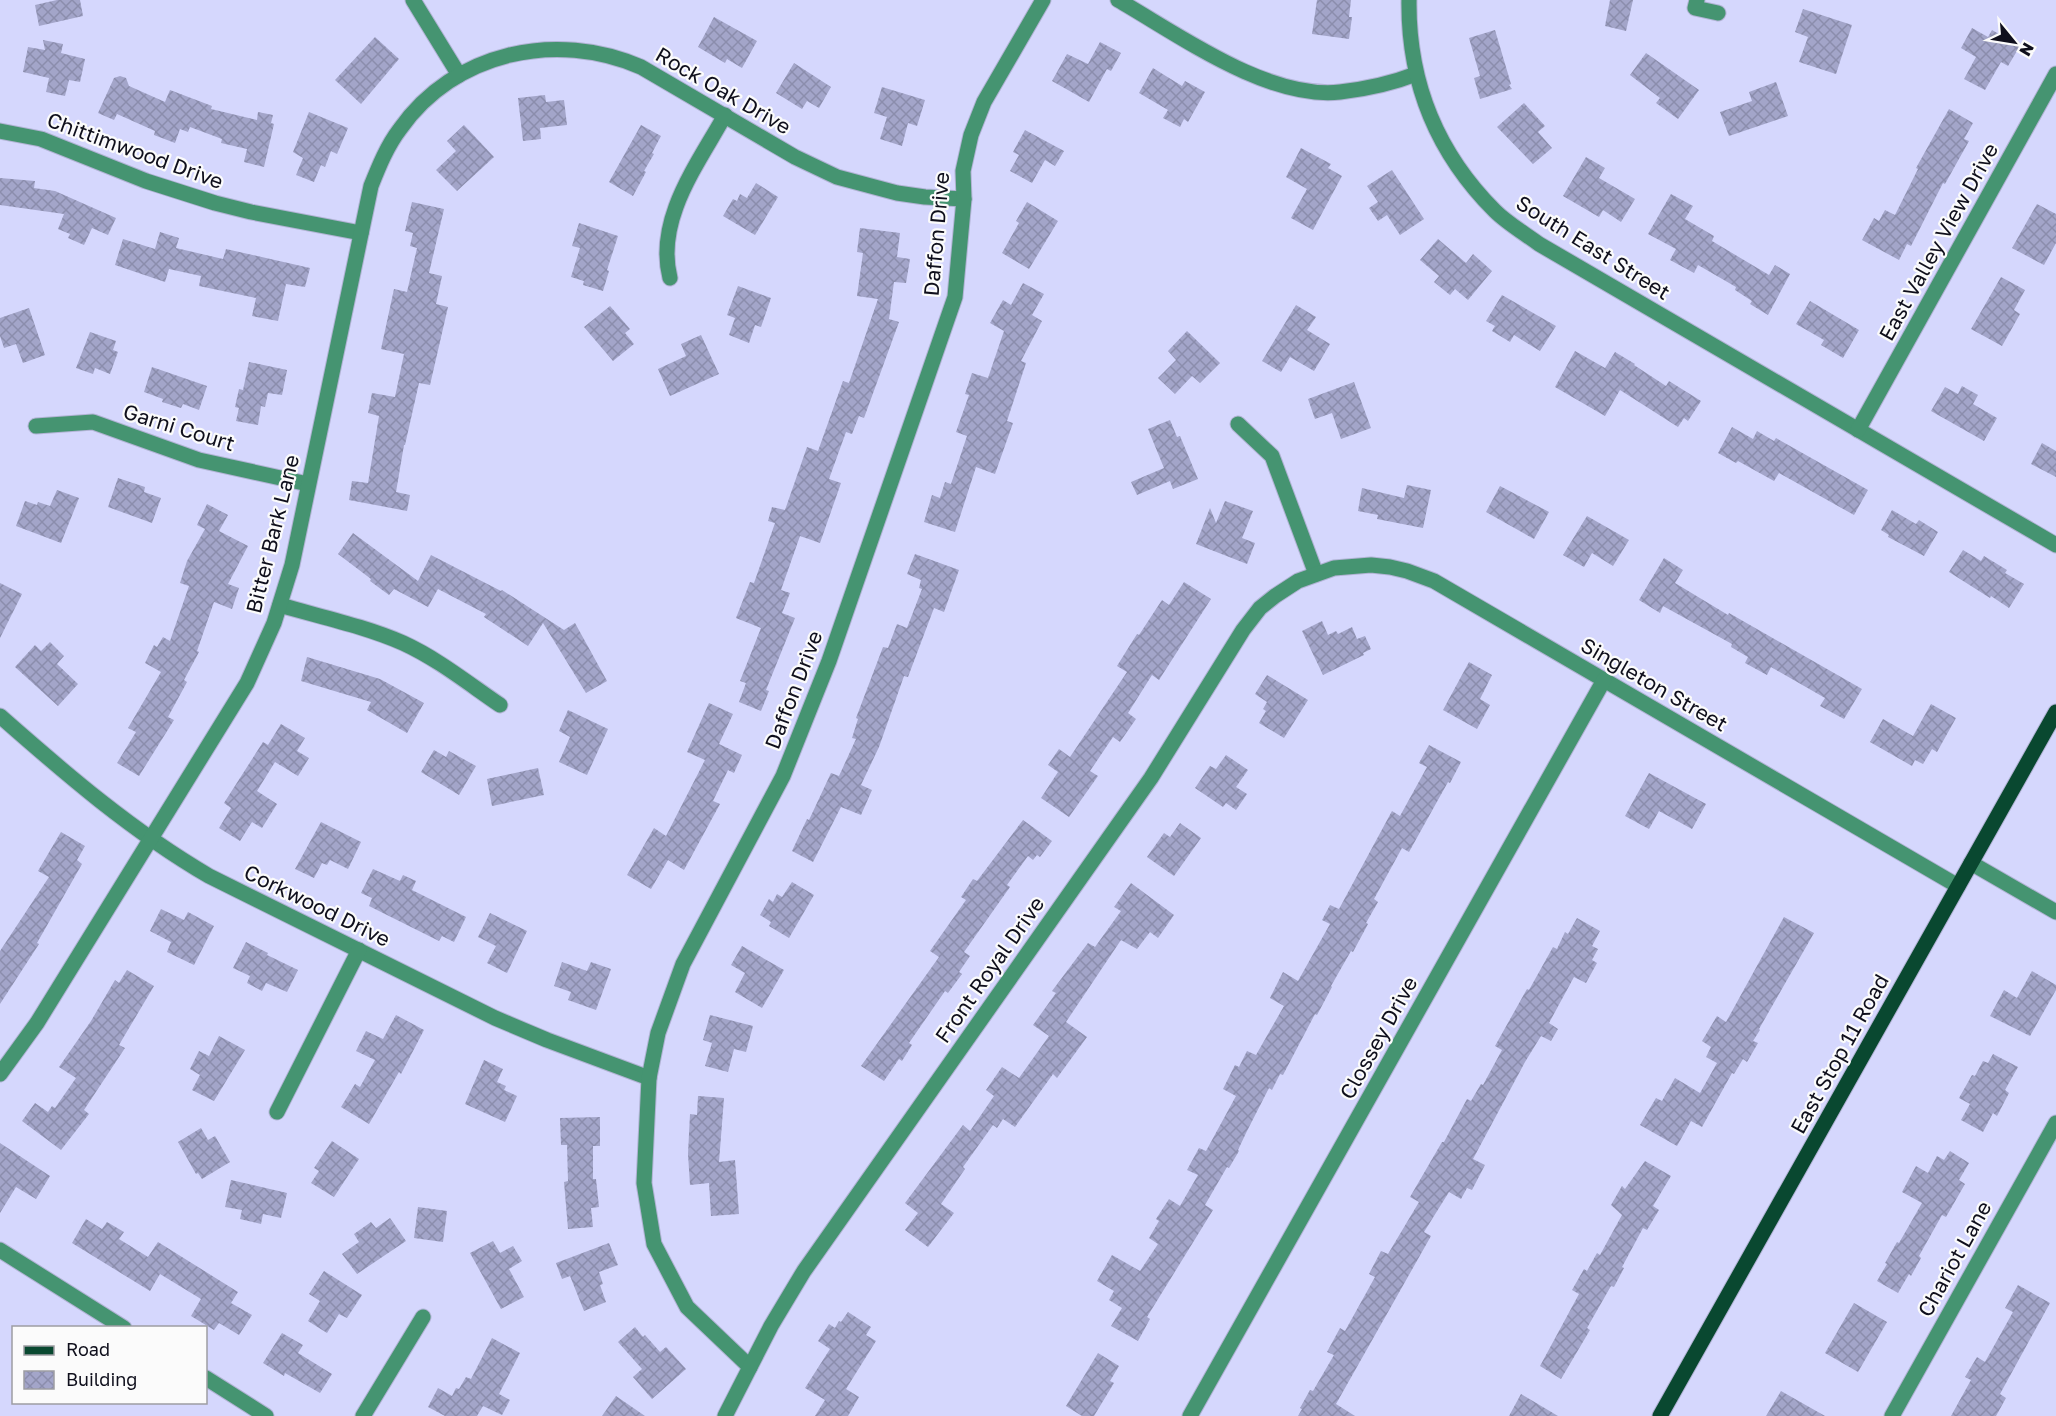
<svg xmlns="http://www.w3.org/2000/svg" width="2056" height="1416" font-family="'Golos Text',sans-serif">
<style>
.building{fill:url(#building-cross-hatch)}
.lines{fill:none;stroke-linecap:round;stroke-linejoin:round}
.minor-casing{stroke:#b1b3d4;stroke-width:17}
.major-casing{stroke:#b1b3d4;stroke-width:17}
.minor{stroke:#459471;stroke-width:15}
.major{stroke:#094830;stroke-width:15}
.labels{text-anchor:middle;stroke-width:4.5;stroke-linejoin:round;paint-order:stroke}
.street-label{font-size:21px;fill:#0f0f1c;stroke:#fbfbfb}
</style>
<defs>
<pattern id="building-cross-hatch" width="8" height="8" patternUnits="userSpaceOnUse" patternTransform="scale(1.5)"><rect width="8" height="8" fill="#a3a5c9"/><path d="M0 0l8 8M0 8l8-8" fill="none" stroke="#8b8dac"/></pattern>
</defs>
<rect width="100%" height="100%" fill="#d5d7fd"/>
<g class="building">
<path d="M57,0H80L83,16L39,26L35,5Z"/>
<path d="M1317,0H1351L1349,17H1352L1349,39L1312,34Z"/>
<path d="M1610,0H1633L1626,31L1605,26Z"/>
<path d="M1803,9L1852,25L1836,74L1799,62L1808,37L1795,32Z"/>
<path d="M714,17L757,41L742,68L727,59L725,63L698,47Z"/>
<path d="M1972,28L1988,37L1992,30L2020,46L2008,66L2001,62L1985,90L1964,79L1976,57L1961,48Z"/>
<path d="M1495,30L1511,84L1509,85L1512,89L1480,99L1474,78L1480,76L1469,38Z"/>
<path d="M375,37L399,59L361,104L335,80Z"/>
<path d="M43,40L63,44L61,53L85,59L80,82L69,80L65,96L46,92L49,78L23,72L28,47L45,50Z"/>
<path d="M1100,42L1121,53L1111,71L1107,69L1089,102L1052,81L1067,54L1088,64Z"/>
<path d="M1646,53L1699,90L1678,119L1656,103L1660,98L1630,75Z"/>
<path d="M794,63L831,87L819,108L807,101L802,109L776,93Z"/>
<path d="M1153,68L1182,86L1185,81L1205,92L1188,122L1184,119L1180,127L1163,118L1168,110L1139,93Z"/>
<path d="M120,76L126,78L129,86L165,102L170,90L212,106L211,109L257,120L258,112L273,115L271,123L274,124L264,167L244,162L247,149L221,143L222,139L190,127L188,132L180,129L175,143L154,135L155,131L117,114L114,120L98,113L114,78Z"/>
<path d="M1776,82L1788,116L1729,136L1720,112L1752,101L1749,92Z"/>
<path d="M882,87L925,100L917,126L908,123L902,146L880,139L887,117L874,113Z"/>
<path d="M545,95L546,102L564,100L567,125L540,128L541,139L523,141L518,98Z"/>
<path d="M1524,103L1545,126L1538,132L1552,148L1533,164L1497,127Z"/>
<path d="M1949,109L1973,123L1964,139L1969,141L1945,184L1943,183L1911,246L1907,244L1899,260L1862,240L1874,218L1879,221L1885,210L1895,215L1918,169L1916,168Z"/>
<path d="M309,112L348,128L337,154L331,151L325,167L321,165L314,182L296,175L303,158L293,152Z"/>
<path d="M464,125L494,157L457,191L436,170L456,151L447,141Z"/>
<path d="M641,125L661,136L652,153L654,154L644,171L646,172L633,196L609,182Z"/>
<path d="M1025,130L1064,151L1055,166L1045,160L1032,183L1010,171L1019,155L1013,152Z"/>
<path d="M1301,148L1331,164L1328,168L1342,176L1313,230L1291,218L1307,189L1286,177Z"/>
<path d="M1586,157L1605,168L1599,178L1635,199L1621,222L1603,210L1599,217L1563,196Z"/>
<path d="M1392,170L1424,219L1400,235L1387,215L1378,221L1369,208L1378,202L1367,186Z"/>
<path d="M0,178L35,181L34,188L55,191L116,218L108,235L92,228L84,245L68,238L70,234L58,229L64,214L0,205Z"/>
<path d="M756,183L778,197L755,235L723,216L733,199L737,201L740,194L747,198Z"/>
<path d="M1671,194L1693,206L1685,219L1714,236L1712,241L1769,275L1775,265L1790,274L1768,315L1750,304L1752,301L1735,290L1736,287L1698,265L1694,273L1670,260L1676,249L1648,234Z"/>
<path d="M412,202L444,209L429,273L442,276L436,304L448,307L430,385L419,383L405,445H404L396,492L410,495L407,511L349,500L352,481L368,483L379,416L368,413L372,393L395,397L404,354L381,349L394,289L407,292L417,248L410,246L413,233L405,231Z"/>
<path d="M1027,202L1058,221L1029,269L1002,253L1019,223L1016,221Z"/>
<path d="M2037,204L2056,214V243L2044,265L2012,248Z"/>
<path d="M579,223L618,236L607,270L609,271L603,291L583,285L584,281L571,277L580,248L572,246Z"/>
<path d="M860,228L900,233L897,257L910,259L906,283L894,282L889,319L899,322L864,418L859,416L852,434L846,432L829,479L841,483L820,543L800,536L781,590L790,593L782,613L795,618L766,690L769,691L761,711L739,702L746,683L740,681L761,628L736,618L750,582L754,583L775,523L768,521L772,507L785,510L807,447L818,451L843,381L849,383L878,299L857,296L863,253L857,252Z"/>
<path d="M160,232L179,238L176,248L223,259L226,249L310,268L305,287L286,284L278,321L252,316L256,298L199,286L201,276L169,269L165,282L115,265L123,239L155,249Z"/>
<path d="M1438,239L1466,263L1473,254L1492,271L1468,300L1455,289L1450,295L1434,282L1439,276L1420,260Z"/>
<path d="M2001,277L2025,290L2014,310L2020,314L2002,346L1971,329Z"/>
<path d="M1023,283L1044,294L1032,315L1042,321L1021,361L1026,363L1007,421L1013,423L995,474L976,467L955,532L924,522L932,495L940,498L945,482L951,484L967,436L956,432L969,395L965,394L972,373L988,378L1004,331L990,323L1003,300L1011,305Z"/>
<path d="M738,286L771,298L761,327L755,325L749,343L729,335L735,318L727,315Z"/>
<path d="M1502,295L1556,326L1540,351L1514,335L1510,342L1492,331L1495,326L1486,321Z"/>
<path d="M1810,301L1859,330L1843,358L1821,345L1824,340L1796,324Z"/>
<path d="M1296,305L1316,317L1307,330L1330,344L1314,371L1290,357L1281,372L1262,361Z"/>
<path d="M610,306L630,329L625,333L634,344L613,361L584,327Z"/>
<path d="M29,308L45,355L23,363L16,344L4,348L0,336V318Z"/>
<path d="M1187,331L1220,363L1200,383L1192,376L1175,394L1158,378L1176,360L1168,351Z"/>
<path d="M90,332L116,341L113,350L118,352L110,374L95,368L93,374L76,368Z"/>
<path d="M701,335L719,374L670,396L658,369L686,356L681,344Z"/>
<path d="M1575,351L1605,368L1615,352L1635,364L1634,365L1666,386L1669,381L1701,401L1688,421L1684,418L1678,427L1620,390L1605,416L1555,387Z"/>
<path d="M249,362L287,370L282,395L268,393L265,407L261,406L258,425L236,421L239,408L235,407L239,389L243,390Z"/>
<path d="M152,367L207,386L199,410L183,404L181,408L162,402L163,399L144,392Z"/>
<path d="M1354,382L1371,428L1341,439L1332,413L1315,419L1308,399Z"/>
<path d="M1962,386L1978,395L1973,404L1997,418L1984,441L1931,411L1945,387L1958,394Z"/>
<path d="M1170,420L1177,437L1180,436L1198,479L1173,489L1170,481L1137,495L1131,482L1164,468L1148,429Z"/>
<path d="M1732,427L1753,439L1757,431L1774,441L1776,438L1868,490L1854,515L1779,473L1774,481L1738,461L1736,463L1718,453Z"/>
<path d="M2042,443L2056,451V477L2031,464Z"/>
<path d="M118,478L145,487L144,492L161,498L152,523L108,507Z"/>
<path d="M1407,485L1431,490L1423,528L1377,519L1378,515L1358,511L1362,488L1404,498Z"/>
<path d="M1500,486L1549,512L1534,539L1486,512Z"/>
<path d="M57,490L79,498L61,543L16,526L25,501L37,505L38,502L50,506Z"/>
<path d="M1225,501L1253,511L1242,538L1255,543L1247,564L1196,544L1210,508L1216,523Z"/>
<path d="M207,504L228,515L219,531L248,546L228,584L239,588L232,609L214,602L197,651L199,652L184,680L187,682L168,717L174,720L139,776L117,763L136,732L128,728L161,672L145,663L154,645L157,647L163,637L170,641L189,586L180,583L187,561L205,529L197,525Z"/>
<path d="M1892,510L1916,524L1919,520L1938,532L1924,556L1888,537L1889,535L1881,530Z"/>
<path d="M1587,516L1629,540L1613,566L1592,553L1584,567L1563,555Z"/>
<path d="M353,533L418,581L431,555L501,591L502,590L564,630L575,623L607,681L586,693L543,623L528,646L484,617L486,614L438,589L428,607L394,589L389,595L370,581L371,579L338,554Z"/>
<path d="M1963,550L1981,561L1984,556L2007,570L2005,573L2024,584L2009,608L1991,596L1990,598L1949,572Z"/>
<path d="M915,554L959,570L944,612L934,608L908,677L904,676L879,747L861,785L872,790L861,815L841,807L813,862L792,851L807,819L809,820L831,773L839,776L856,739L852,738L858,719L856,718L883,647L888,648L897,624L907,628L922,589L919,588L921,580L907,574Z"/>
<path d="M1664,558L1683,570L1675,583L1728,615L1729,613L1862,689L1844,719L1820,706L1825,698L1771,667L1767,675L1745,663L1748,657L1731,647L1732,644L1663,606L1660,613L1639,600Z"/>
<path d="M1184,582L1211,599L1159,680L1152,675L1128,713L1136,719L1120,742L1113,737L1090,771L1098,776L1069,817L1041,798L1058,772L1048,765L1059,749L1070,757L1127,672L1117,666L1137,634L1139,635L1162,600L1169,605Z"/>
<path d="M0,583L22,594L0,638Z"/>
<path d="M1322,621L1328,635L1336,631L1338,634L1352,627L1357,639L1365,636L1371,649L1363,653L1364,655L1323,675L1302,631Z"/>
<path d="M50,642L64,656L57,664L78,684L58,706L15,667L35,645L41,651Z"/>
<path d="M307,657L380,679L424,703L407,733L367,710L371,702L301,681Z"/>
<path d="M1469,662L1492,675L1480,699L1490,705L1477,729L1443,710Z"/>
<path d="M1267,675L1308,700L1284,738L1259,723L1266,711L1263,709L1267,702L1255,694Z"/>
<path d="M709,703L733,714L719,744L742,755L734,773L728,770L713,801L720,804L684,870L668,860L651,889L627,875L654,828L666,836L705,760L687,752Z"/>
<path d="M1931,704L1956,718L1937,752L1932,749L1923,764L1915,760L1912,766L1870,742L1883,719L1913,736Z"/>
<path d="M568,710L608,729L587,775L559,762L570,737L559,731Z"/>
<path d="M281,724L305,738L297,751L309,758L298,776L275,762L257,791L277,804L262,828L252,822L240,841L219,828L231,808L224,803L263,742L268,745Z"/>
<path d="M1429,745L1461,762L1450,783L1448,782L1409,852L1402,848L1374,899L1378,902L1366,923L1368,924L1353,952L1351,951L1331,986L1332,987L1317,1015L1315,1014L1283,1075L1280,1074L1272,1090L1269,1088L1247,1131L1238,1150L1239,1151L1229,1168L1227,1167L1205,1205L1213,1210L1147,1317L1150,1319L1138,1341L1111,1326L1122,1308L1109,1300L1114,1291L1097,1281L1112,1255L1140,1271L1158,1244L1149,1238L1159,1221L1156,1219L1169,1199L1180,1206L1198,1175L1187,1170L1199,1148L1206,1151L1236,1096L1223,1089L1235,1065L1239,1067L1247,1051L1256,1055L1284,1006L1270,998L1283,972L1298,981L1330,924L1322,920L1330,905L1339,909L1392,811L1400,816L1427,767L1419,763Z"/>
<path d="M434,750L446,757L449,751L476,766L459,795L421,772Z"/>
<path d="M1226,755L1248,770L1236,787L1247,794L1236,810L1226,803L1223,807L1195,788L1210,766L1216,769Z"/>
<path d="M538,768L544,795L492,806L487,779Z"/>
<path d="M1649,773L1706,804L1692,829L1659,811L1649,829L1625,816Z"/>
<path d="M1023,820L1052,841L1040,857L1037,855L1033,860L1028,856L1007,885L1010,887L964,952L970,956L959,972L962,974L948,993L945,991L909,1043L912,1045L902,1061L899,1059L884,1081L861,1066L939,957L930,951L966,900L961,897L973,879L977,881Z"/>
<path d="M321,822L361,842L348,869L330,860L327,865L322,863L314,878L295,869Z"/>
<path d="M1180,823L1201,838L1174,876L1147,857L1164,833L1170,837Z"/>
<path d="M61,832L85,846L77,860L82,864L37,943L39,944L0,1004V951L49,877L38,871Z"/>
<path d="M373,869L400,881L403,875L416,881L412,890L466,917L454,942L442,936L439,941L369,906L372,898L361,893Z"/>
<path d="M792,882L814,895L789,938L769,926L771,922L760,915L769,899L773,902L777,894L782,897Z"/>
<path d="M1131,883L1174,915L1158,938L1150,932L1137,949L1121,940L1066,1022L1087,1037L1057,1078L1053,1074L1015,1127L1003,1119L997,1128L993,1125L963,1167L965,1169L941,1204L954,1213L928,1247L905,1230L918,1213L905,1203L963,1125L970,1131L994,1096L986,1090L1002,1067L1019,1078L1049,1036L1033,1025L1056,993L1052,991L1088,943L1095,947L1121,911L1114,907Z"/>
<path d="M161,909L184,920L188,912L214,926L194,965L167,952L171,942L150,931Z"/>
<path d="M490,913L527,931L507,973L487,963L496,946L478,937Z"/>
<path d="M1784,917L1814,933L1759,1029L1760,1030L1753,1041L1758,1043L1747,1062L1743,1059L1734,1074L1732,1073L1702,1127L1691,1121L1677,1146L1640,1125L1656,1098L1662,1101L1675,1078L1700,1093L1717,1063L1706,1057L1711,1047L1702,1041L1717,1016L1726,1022Z"/>
<path d="M1577,918L1600,931L1592,946L1598,949L1592,960L1597,963L1586,983L1574,977L1549,1023L1558,1029L1551,1041L1541,1036L1525,1062L1473,1159L1485,1165L1472,1190L1467,1188L1461,1199L1449,1192L1424,1232L1431,1236L1336,1404L1355,1416H1298L1302,1409L1300,1408L1310,1390L1313,1391L1334,1355L1327,1352L1340,1328L1345,1331L1375,1277L1369,1274L1381,1251L1388,1254L1419,1202L1410,1197L1442,1142H1444L1467,1099L1471,1101L1481,1084L1483,1085L1502,1050L1495,1046L1527,989L1529,990L1553,947L1557,949L1565,932L1568,934Z"/>
<path d="M246,942L268,953L267,955L298,970L287,992L266,983L262,991L247,983L250,976L233,968Z"/>
<path d="M742,946L784,970L762,1008L735,992L745,973L731,965Z"/>
<path d="M562,962L587,971L591,962L611,969L596,1010L568,1000L571,992L554,986Z"/>
<path d="M127,970L154,986L119,1045L125,1048L84,1110L89,1114L61,1150L22,1121L35,1103L48,1112L52,1106L55,1108L76,1078L59,1067L91,1021L115,980L119,983Z"/>
<path d="M2032,971L2056,985V990L2030,1036L1990,1016L2004,990L2017,998Z"/>
<path d="M396,1015L424,1030L401,1074L399,1072L369,1124L341,1107L355,1084L360,1087L375,1060L356,1051L366,1031L383,1039Z"/>
<path d="M710,1015L753,1026L746,1052L734,1049L728,1072L705,1066L712,1043L703,1040Z"/>
<path d="M219,1036L245,1050L214,1101L192,1090L200,1075L190,1069L199,1051L209,1056Z"/>
<path d="M1993,1054L2018,1067L2005,1090L2009,1093L1997,1116L1993,1113L1983,1132L1961,1120L1970,1104L1959,1098L1972,1075L1975,1076L1983,1061L1988,1063Z"/>
<path d="M484,1060L503,1069L497,1082L506,1086L504,1090L517,1096L505,1122L465,1104Z"/>
<path d="M698,1096L724,1098L719,1162L735,1160L739,1214L711,1216L709,1183L690,1185L688,1154L690,1114L697,1115Z"/>
<path d="M600,1117V1146H593V1179H596L599,1207L591,1208L593,1227L568,1229L564,1182L568,1181L567,1145H561L560,1118Z"/>
<path d="M201,1128L208,1140L215,1136L230,1162L202,1179L198,1173L196,1174L178,1142Z"/>
<path d="M332,1141L359,1159L334,1197L311,1183L319,1171L314,1168Z"/>
<path d="M0,1143L50,1176L36,1199L16,1187L0,1213Z"/>
<path d="M1950,1151L1969,1163L1959,1180L1965,1184L1946,1217L1942,1215L1919,1256L1921,1258L1911,1276L1909,1274L1898,1293L1877,1281L1887,1264L1885,1263L1897,1242L1899,1243L1922,1203L1902,1192L1916,1166L1928,1173L1937,1156L1944,1160Z"/>
<path d="M1645,1161L1671,1176L1653,1206L1659,1210L1647,1230L1643,1228L1622,1267L1624,1268L1614,1287L1611,1286L1587,1328L1590,1330L1561,1379L1540,1366L1579,1294L1572,1290L1584,1269L1587,1271L1597,1253L1600,1255L1622,1215L1611,1205L1622,1186L1625,1189Z"/>
<path d="M231,1180L287,1193L281,1218L263,1214L261,1224L240,1219L242,1210L225,1207Z"/>
<path d="M418,1207L447,1211L443,1242L414,1238Z"/>
<path d="M390,1218L406,1241L357,1274L342,1254L359,1242L354,1234L371,1222L376,1228Z"/>
<path d="M86,1219L102,1229L107,1222L124,1232L119,1239L148,1257L158,1242L238,1292L231,1303L252,1315L239,1335L219,1323L214,1330L191,1316L201,1299L160,1274L150,1291L72,1243Z"/>
<path d="M493,1241L500,1253L513,1246L522,1261L509,1269L524,1297L501,1309L470,1253Z"/>
<path d="M609,1243L618,1265L599,1272L603,1284L600,1285L606,1302L584,1311L570,1276L562,1279L556,1263Z"/>
<path d="M324,1271L362,1295L347,1318L339,1314L327,1333L308,1321L320,1301L309,1294Z"/>
<path d="M2018,1285L2050,1303L2000,1394L2006,1398L1996,1416H1951L1971,1380L1965,1377L1977,1357L1985,1362L2013,1312L2005,1308Z"/>
<path d="M1854,1303L1887,1322L1858,1372L1825,1353Z"/>
<path d="M848,1312L871,1327L866,1335L876,1341L846,1389L859,1397L848,1416H815L825,1400L805,1388L830,1349L818,1341L829,1324L835,1328L839,1321L841,1322Z"/>
<path d="M635,1327L643,1337L645,1335L660,1352L666,1347L686,1369L652,1399L633,1377L642,1369L618,1342Z"/>
<path d="M282,1333L303,1345L298,1353L332,1374L320,1393L285,1373L284,1376L263,1363Z"/>
<path d="M492,1338L520,1353L499,1394L510,1400L502,1415L483,1406L477,1416H445L428,1407L438,1388L452,1396L456,1388L459,1389L466,1377L471,1379Z"/>
<path d="M1098,1353L1119,1366L1110,1381L1114,1383L1094,1416H1082L1066,1406Z"/>
<path d="M1781,1391L1825,1416H1766Z"/>
<path d="M1521,1394L1558,1416H1509Z"/>
<path d="M616,1396L645,1416H602Z"/>
</g>
<g class="lines">
<defs>
<g id="minor">
<path d="M413,0L459,75"/>
<path d="M1118,0C1179,35 1268,100 1340,92C1366,89 1393,83 1416,74"/>
<path d="M1409,0C1408,82 1437,153 1495,211C1507,223 1524,233 1539,244L2056,545"/>
<path d="M1697,0L1695,8L1718,13"/>
<path d="M0,131L41,139L146,181L215,203L251,212L361,233"/>
<path d="M670,278C655,219 698,164 725,115"/>
<path d="M1238,424L1272,456L1316,574"/>
<path d="M36,426L93,422L199,460L308,484"/>
<path d="M1858,430L2056,74"/>
<path d="M280,605C321,617 364,626 403,643C438,659 469,684 500,705"/>
<path d="M0,716C67,775 132,831 209,876L495,1018L547,1040L649,1078"/>
<path d="M1971,863L2056,912"/>
<path d="M0,1074L37,1023L247,683L274,623L292,565L371,186C379,166 387,146 400,129C454,52 556,30 641,67L795,157L837,177L897,193L925,197L964,199"/>
<path d="M277,1112L359,950"/>
<path d="M0,1250L124,1328"/>
<path d="M750,1367L687,1307L654,1244L644,1183L649,1078L658,1033L683,964L783,776L829,661L955,297L964,199L963,171L971,135L984,102L1043,0"/>
<path d="M206,1378L266,1416"/>
<path d="M363,1416L423,1317"/>
<path d="M725,1416L771,1326L804,1271L1151,778L1243,630L1260,608L1275,596L1298,581L1334,568L1371,565L1390,567L1407,571L1434,581L1958,886"/>
<path d="M1190,1416L1604,680"/>
<path d="M1892,1416L2056,1123"/>
</g>
<path id="major" d="M1660,1416L2056,712"/>
</defs>
<use href="#minor" class="minor-casing"/>
<use href="#major" class="major-casing"/>
<use href="#minor" class="minor"/>
<use href="#major" class="major"/>
</g>
<g class="labels">
<g class="street-label">
<text transform="translate(723 91) rotate(30)" y="7">Rock Oak Drive</text>
<text transform="translate(135 151) rotate(20)" y="7">Chittimwood Drive</text>
<text transform="translate(937 234) rotate(-85)" y="7">Daffon Drive</text>
<text transform="translate(1939 242) rotate(-61)" y="7">East Valley View Drive</text>
<text transform="translate(1593 248) rotate(32)" y="7">South East Street</text>
<text transform="translate(179 428) rotate(17)" y="7">Garni Court</text>
<text transform="translate(273 534) rotate(-76)" y="7">Bitter Bark Lane</text>
<text transform="translate(1654 685) rotate(30)" y="7">Singleton Street</text>
<text transform="translate(794 690) rotate(-69)" y="7">Daffon Drive</text>
<text transform="translate(317 906) rotate(26)" y="7">Corkwood Drive</text>
<text transform="translate(990 970) rotate(-55)" y="7">Front Royal Drive</text>
<text transform="translate(1379 1038) rotate(-61)" y="7">Clossey Drive</text>
<text transform="translate(1840 1054) rotate(-61)" y="7">East Stop 11 Road</text>
<text transform="translate(1955 1259) rotate(-61)" y="7">Chariot Lane</text>
</g>
</g>
<rect x="12" y="1326" width="195" height="78" fill="#fbfbfb" stroke="#9d9da2" stroke-width="1.5"/>
<rect x="24" y="1346" width="30" height="9" fill="#094830" stroke="#9d9da2" stroke-width="1.5"/>
<text x="66" y="1356" font-size="18" fill="#0f0f1c">Road</text>
<rect x="24" y="1371" width="30" height="18" fill="url(#building-cross-hatch)" stroke="#9d9da2" stroke-width="1.5"/>
<text x="66" y="1386" font-size="18" fill="#0f0f1c">Building</text>
<g transform="translate(2014 42) rotate(120)" stroke="#fbfbfb" stroke-width="4.5" paint-order="stroke">
<path d="M0-4.5L10 22L0 15L-10 22Z" fill="#0f0f1c"/>
<text y="-9" font-size="16" font-weight="bold" text-anchor="middle" fill="#0f0f1c">N</text>
</g>
</svg>
